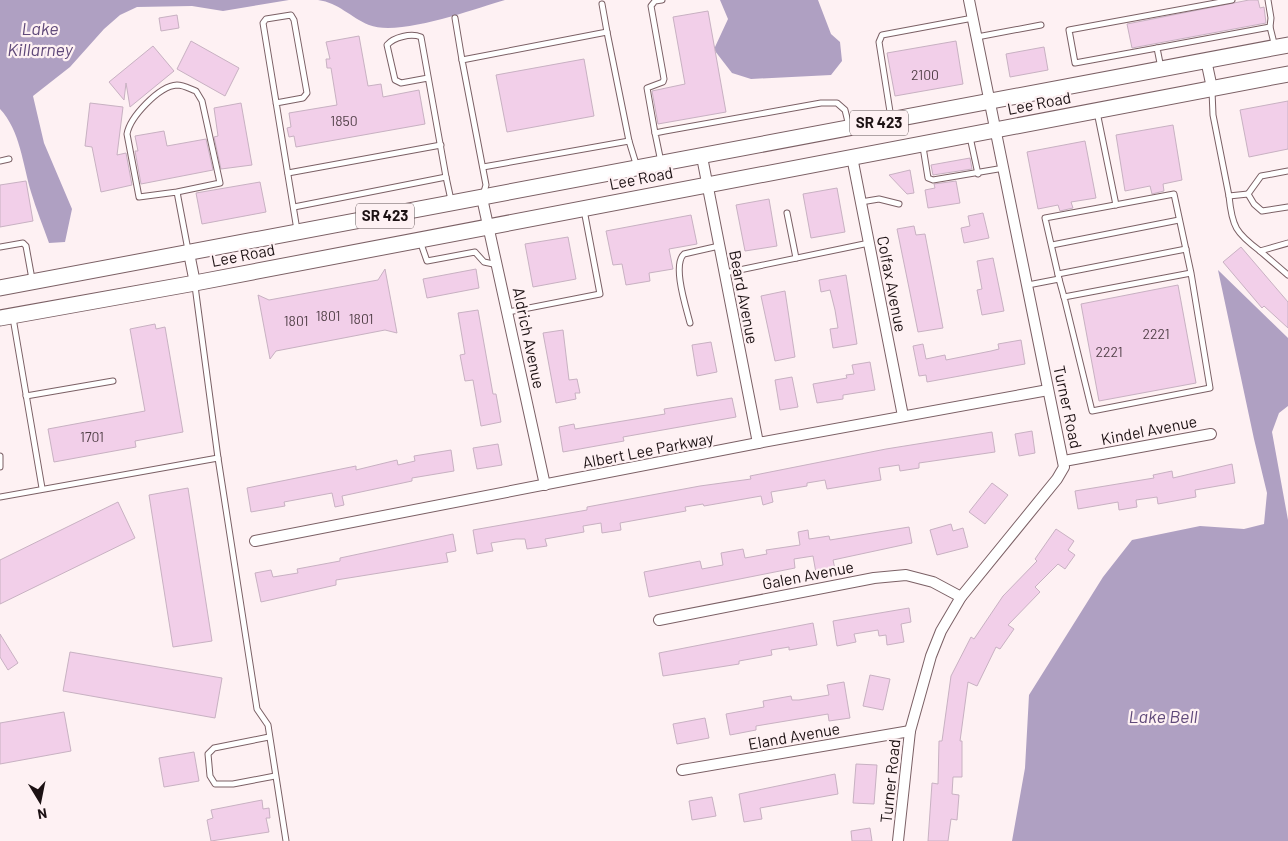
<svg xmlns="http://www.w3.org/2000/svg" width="1288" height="841" font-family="Barlow,sans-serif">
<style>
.water{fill:#afa0c2}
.building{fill:#f2cfe9;stroke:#c8b1c2}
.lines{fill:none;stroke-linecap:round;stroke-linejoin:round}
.service-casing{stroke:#7b6065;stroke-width:7}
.minor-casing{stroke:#7b6065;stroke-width:12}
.primary-casing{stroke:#7b6065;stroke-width:17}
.service{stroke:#fff;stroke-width:5}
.minor{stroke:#fff;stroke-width:10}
.primary{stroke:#fff;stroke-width:15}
.labels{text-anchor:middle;stroke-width:4.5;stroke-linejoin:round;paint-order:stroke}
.number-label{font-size:14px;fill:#524048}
.shield{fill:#fef1f3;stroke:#605456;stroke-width:1}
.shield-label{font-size:15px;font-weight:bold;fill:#1c1113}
.street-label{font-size:16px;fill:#1c1113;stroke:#fef1f3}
.water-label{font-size:18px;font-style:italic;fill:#604a7a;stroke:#fef1f3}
</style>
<rect width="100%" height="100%" fill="#fef1f3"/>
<g class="water">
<path d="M0,0H289L223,11L192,6L137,7L120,15L104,29L70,67L33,96L44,143L72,209L65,242L49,243C43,226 36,209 31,192C23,165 20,130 0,109Z"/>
<path d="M318,0H505C474,9 399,37 369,25C350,17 339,3 318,0Z"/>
<path d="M720,0H818L831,34L840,42L842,61L831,75L751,79L732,73L715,51V47L728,19Z"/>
<path d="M1218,270L1288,338V406L1279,413L1272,432L1288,520V841H1012L1025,768L1029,695L1103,577L1132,540L1200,526L1244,529L1264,524L1267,493L1254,439Z"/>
</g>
<g class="building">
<path d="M1249,0H1258L1260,8L1264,7L1266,23L1132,48L1127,24Z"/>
<path d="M708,11L726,112L658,124L652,91L685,84L673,17Z"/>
<path d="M177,15L179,28L161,31L159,18Z"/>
<path d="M359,36L368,86L381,84L383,97L419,90L425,124L296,147L294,136L289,137L287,128L291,127L289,113L337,105L331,68H327L326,59H330L326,42Z"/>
<path d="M191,41L239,68L225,96L177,69Z"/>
<path d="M956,41L963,84L895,96L887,53Z"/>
<path d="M153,46L174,71L130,107L126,83L124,100L109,82Z"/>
<path d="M1044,47L1048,70L1010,77L1006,54Z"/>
<path d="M584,59L594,116L507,132L496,75Z"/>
<path d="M1288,101V149L1249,157L1240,110Z"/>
<path d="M90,103L123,107L117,155L126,153L132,185L101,192L92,147L85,146Z"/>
<path d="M241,103L252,165L221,169L214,137L218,136L214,108Z"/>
<path d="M1173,125L1182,180L1163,184L1164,191L1152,194L1150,186L1125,191L1116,135Z"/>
<path d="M164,131L167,146L206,139L213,170L141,184L135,151H138L135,136Z"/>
<path d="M1085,141L1096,198L1071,202L1073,208L1060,211L1058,205L1038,209L1027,152Z"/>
<path d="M970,158L972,169L933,175L931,165Z"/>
<path d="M910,170L914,193L907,194L889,175Z"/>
<path d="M26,181L33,221L0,227V185Z"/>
<path d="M956,181L960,203L928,208L925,190L935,188L934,184Z"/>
<path d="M260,182L266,212L202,224L196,193Z"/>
<path d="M837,188L845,232L811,238L803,194Z"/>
<path d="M769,199L777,246L745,251L736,205Z"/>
<path d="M983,213L989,238L964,243L961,228L970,226L968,216Z"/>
<path d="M691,215L697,244L669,249L673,269L649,273L650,281L626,285L622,264L613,265L606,231Z"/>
<path d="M914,226L916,235L925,234L943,328L918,332L897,229Z"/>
<path d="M568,237L576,279L533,287L525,244Z"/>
<path d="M1241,247L1288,302V328L1264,306L1262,308L1223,262Z"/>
<path d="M993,258L1004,311L982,315L977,290L982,289L977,261Z"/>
<path d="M385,269L397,333L385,330L276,351L270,359L258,295L269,300L378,280Z"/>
<path d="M476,269L479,288L427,298L423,279Z"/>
<path d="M846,275L857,344L833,348L830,329L838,328L835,310L830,290L821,292L819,280Z"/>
<path d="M1178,285L1196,383L1099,401L1081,304Z"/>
<path d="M785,291L795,357L775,361L761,296Z"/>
<path d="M478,310L493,394H496L501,422L481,426L473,380L465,381L460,355L465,354L458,313Z"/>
<path d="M155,324L156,329L165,327L183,432L135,441L136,447L54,462L48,429L145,411L130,329Z"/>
<path d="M563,330L569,380L577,379L580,393H575L576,399L556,403L543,333Z"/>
<path d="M1021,340L1025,364L927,382L926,375L919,376L913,346L923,344L926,359L945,355L946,360L991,351L999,349L998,344Z"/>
<path d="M711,342L717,372L697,376L692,345Z"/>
<path d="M870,362L875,390L843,395V399L817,403L813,384L847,378L846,375L854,374L852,365Z"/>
<path d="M792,377L798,407L780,410L775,380Z"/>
<path d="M732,398L736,417L623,437L624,441L563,452L559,427L574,424L575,429L665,414L664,409Z"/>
<path d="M1032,431L1035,453L1019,456L1015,434Z"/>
<path d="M992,432L995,452L919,463V468L900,471L899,465L879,468L881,480L827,489L825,480L807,483V486L771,492L773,502L763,505L761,496L704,506L703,504L685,507L686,511L620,523L621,530L602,533L601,523L583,526L584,532L545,539L547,546L527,549L525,539H516L491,543L493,551L477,554L473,530L587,510V507L700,486L751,479L750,476L886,449Z"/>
<path d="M498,444L502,465L477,469L473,448Z"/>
<path d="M451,450L454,471L412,478V481L342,496L344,505L335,507L332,493L284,502L285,506L251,512L247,488L356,466V470L397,460L398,465L415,461L414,456Z"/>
<path d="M1232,464L1235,483L1195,490L1196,497L1158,504L1157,497L1136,500L1137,507L1119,510L1118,502L1078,509L1075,491L1154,478L1153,475L1172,471L1173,478Z"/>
<path d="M992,483L1008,495L985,524L969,512Z"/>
<path d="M188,488L212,641L173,647L149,495Z"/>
<path d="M118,502L135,538L0,604V560Z"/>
<path d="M951,524L953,531L963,528L968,547L937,555L930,530Z"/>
<path d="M909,527L912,543L833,560L835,569L816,573L813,556L794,559L795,568L649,597L644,572L700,561L702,569L723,565L721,553L743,549L745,558L767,554L766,550L800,545L798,532L808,530L809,539L829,536L830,540Z"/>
<path d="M1056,529L1074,541L1068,550L1075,555L1065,569L1058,564L1035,587L1040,592L1008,625L1014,629L1000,649L996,647L977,686L968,682L960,741H962V777H953L952,794L959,795L957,820L951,819L948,841H928L932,783L938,784L939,741H942L951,676L971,637L974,639L1003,596L1037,561L1035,559Z"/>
<path d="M453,534L456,551L446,553L448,562L336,580V585L261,602L255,573L271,570L273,577L298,573L297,569L340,561V558Z"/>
<path d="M909,608L911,622L901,624L904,642L887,645L886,635L879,636L878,630L854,634L856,642L837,646L833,621Z"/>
<path d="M813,623L817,645L789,650V647L771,650L772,655L739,661V664L663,676L659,653Z"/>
<path d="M0,634L18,663L8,670L0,657Z"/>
<path d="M70,652L222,678L215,718L63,691Z"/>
<path d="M870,675L890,679L883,710L863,706Z"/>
<path d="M844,682L850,718L829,721L828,714L756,726V730L730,735L726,714L764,707L763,701L791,696L792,700H799L829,695L827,685Z"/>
<path d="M64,712L71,751L0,764V723Z"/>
<path d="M705,718L709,738L677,744L673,724Z"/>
<path d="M194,752L199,781L164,787L159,758Z"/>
<path d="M856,764L877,765L874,804L853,803Z"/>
<path d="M835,774L838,794L760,808L762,819L744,822L739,794Z"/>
<path d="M712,797L716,816L692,820L689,801Z"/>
<path d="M262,800L263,809L269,808L270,818H266L269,832L211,841L207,820L213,818L211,810Z"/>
<path d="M870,828L872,841H852L851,831Z"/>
</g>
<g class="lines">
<defs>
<g id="service">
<path d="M1268,0L1271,18L1270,27"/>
<path d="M602,4L607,32"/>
<path d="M455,18L462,60"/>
<path d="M977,37L1041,25"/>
<path d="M1157,48L1075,63L1069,30L1232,0"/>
<path d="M1161,68L1157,48L1270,27L1275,47"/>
<path d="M1212,91L1213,115L1229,196L1248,194"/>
<path d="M276,103L303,98L307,93L294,20L291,15L266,19L263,23L297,230"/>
<path d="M1097,112L1116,205"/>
<path d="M891,118L879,42L882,35L973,18"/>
<path d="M655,133L647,88L663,82L664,79L651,6L655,1L662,0"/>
<path d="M970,137L978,174"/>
<path d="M923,147L928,178L933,180L1004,168"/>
<path d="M0,161L9,159"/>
<path d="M661,162L655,133L665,131L821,103H837L845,110L849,126"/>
<path d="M483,167L629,141"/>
<path d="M288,173L441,145"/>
<path d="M446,177L451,200"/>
<path d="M177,192L139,197L127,134C130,117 159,86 177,85C184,85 190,89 196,91L202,101L220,183L177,192L188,250"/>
<path d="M1248,194L1261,176L1288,171"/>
<path d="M1248,194L1254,204L1262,211L1288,207"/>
<path d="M483,195L486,185L462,60L607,32L629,141L637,167"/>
<path d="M1229,196C1232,227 1236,233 1260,251L1288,243"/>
<path d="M861,202L879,199L899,204"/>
<path d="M294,207L446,177L421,37C411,33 394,37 387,45L395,80L401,83L428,78"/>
<path d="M787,213L796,258"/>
<path d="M420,241L427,261L475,252L484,262L498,265"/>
<path d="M1052,245L1179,220"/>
<path d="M0,247L23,243L26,246L32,279"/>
<path d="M1260,251L1288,275"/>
<path d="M725,273L869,243"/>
<path d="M1058,274L1186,249"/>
<path d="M1059,279L1045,218L1174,194L1191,273L1210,388L1092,411L1064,297L1191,273"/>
<path d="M1028,285L1059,279L1064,297"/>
<path d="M195,286L218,458L257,709L268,725L286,841"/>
<path d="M508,312L600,294L584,210"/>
<path d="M13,318L42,488"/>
<path d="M690,323C686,307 672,265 684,254L719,246"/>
<path d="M26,396L113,381"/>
<path d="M0,456V467"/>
<path d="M0,497L218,458"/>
<path d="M269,737L214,748L208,754L210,776L215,784H233L275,776"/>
</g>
<g id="minor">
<path d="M1206,60L1212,88"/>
<path d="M702,157L758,443"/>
<path d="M852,157L903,416"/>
<path d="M482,198L545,485"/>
<path d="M189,253L195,283"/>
<path d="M1064,461L1211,434"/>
<path d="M255,541L758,443L1048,390"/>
<path d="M659,620L874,578L906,575L933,582L961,597"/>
<path d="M682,770L910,731"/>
<path d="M898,841L910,731L931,656L941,631L961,597L1057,479L1064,467L969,0"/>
</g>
<g id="primary">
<path d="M0,288L1288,45"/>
<path d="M0,318L195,283L1288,74"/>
</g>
</defs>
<use href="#service" class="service-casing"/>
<use href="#minor" class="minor-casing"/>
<use href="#primary" class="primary-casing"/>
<use href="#service" class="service"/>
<use href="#minor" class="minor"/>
<use href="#primary" class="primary"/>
</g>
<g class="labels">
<g class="number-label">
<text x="925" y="80">2100</text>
<text x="344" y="126">1850</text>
<text x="328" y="321">1801</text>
<text x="361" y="324">1801</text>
<text x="296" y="326">1801</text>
<text x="1156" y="339">2221</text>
<text x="1109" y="357">2221</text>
<text x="92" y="442">1701</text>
</g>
<g class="shield">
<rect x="850" y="110.5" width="58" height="25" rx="4"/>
<rect x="356" y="203.5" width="58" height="25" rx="4"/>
</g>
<g class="shield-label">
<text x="879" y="128">SR 423</text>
<text x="385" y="221">SR 423</text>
</g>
<g class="street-label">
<text transform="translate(1039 103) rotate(-11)" y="6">Lee Road</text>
<text transform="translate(641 178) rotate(-11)" y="6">Lee Road</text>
<text transform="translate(243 255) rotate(-11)" y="6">Lee Road</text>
<text transform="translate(892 284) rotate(79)" y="6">Colfax Avenue</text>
<text transform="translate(744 297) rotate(79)" y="6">Beard Avenue</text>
<text transform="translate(529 338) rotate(78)" y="6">Aldrich Avenue</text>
<text transform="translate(1068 407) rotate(78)" y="6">Turner Road</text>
<text transform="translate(1149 430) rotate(-11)" y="6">Kindel Avenue</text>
<text transform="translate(648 450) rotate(-11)" y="6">Albert Lee Parkway</text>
<text transform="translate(808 575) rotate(-11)" y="6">Galen Avenue</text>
<text transform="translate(794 736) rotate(-10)" y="6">Eland Avenue</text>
<text transform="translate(890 781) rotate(-84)" y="6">Turner Road</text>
</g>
<g class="water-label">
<text x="40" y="35">Lake<tspan x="40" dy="21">Killarney</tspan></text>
<text x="1163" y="723">Lake Bell</text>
</g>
</g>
<g transform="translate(40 801) rotate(170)" stroke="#fef1f3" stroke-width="4" paint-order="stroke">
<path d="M0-4L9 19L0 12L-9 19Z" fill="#1c1113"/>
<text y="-8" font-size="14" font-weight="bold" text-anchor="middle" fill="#1c1113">N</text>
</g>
</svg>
